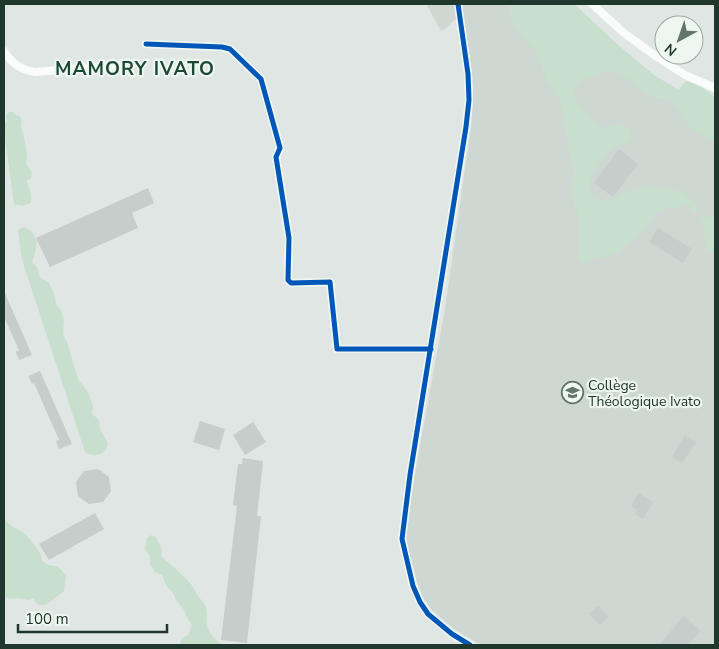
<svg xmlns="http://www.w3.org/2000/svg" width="719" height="649" font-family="'Nunito Sans',sans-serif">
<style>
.built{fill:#ced7d2}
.green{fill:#c9dfce}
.building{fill:#c7cdca}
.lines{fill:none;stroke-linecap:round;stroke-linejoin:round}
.minor{stroke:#fafbfb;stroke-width:8}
.cycleway-casing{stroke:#edf6f1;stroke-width:8}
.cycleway{stroke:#0057b8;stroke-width:5}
.labels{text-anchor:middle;stroke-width:4.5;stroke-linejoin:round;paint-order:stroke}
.poi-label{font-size:14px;fill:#20372e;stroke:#edf6f1;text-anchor:start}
.district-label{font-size:19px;font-weight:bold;letter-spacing:1px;fill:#1d4838;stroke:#edf6f1}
</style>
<rect width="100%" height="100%" fill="#e0e6e3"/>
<path class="built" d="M426,4H574L619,46L655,76L715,111V645H481L454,629L432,610L424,599L418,585L406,542L408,512L445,309L471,127L473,101L472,74L464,23L455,19L449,26L441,31Z"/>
<g class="green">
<path d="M508,4H574L619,46L655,76L678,90L686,81L701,86L713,96H715V141C707,137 695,133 689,126C684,118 681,109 674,103C666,96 661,100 653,97C636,91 627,69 607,72C597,73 588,79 578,82L573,92L578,103L598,126L607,128L620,124L630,130L632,140L623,145L612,147L593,172L589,183L590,194L599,200L609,201L628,191L639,189L648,185L661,186L681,192L690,198L697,206L699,212H694L689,208L687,203L677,209L668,207L663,211L657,212L643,232L620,251L606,257H594L587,265L578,260L579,216L571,195L574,169L568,145L560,99L546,78L536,52L512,23Z"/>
<path d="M8,112H13L16,115L20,116L22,122L21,128L24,136L27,155L26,163L32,173L31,178L26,181C30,188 32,194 31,202C25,207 21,206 14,204L4,132V123L7,121L6,117Z"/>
<path d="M710,217L715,219V252L706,251L704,227L700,222L704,218Z"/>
<path d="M24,227C41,234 37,248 32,262L38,269L40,277L49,283L54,293L56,304L61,310L64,320L63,334L67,342L78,379L89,394L93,406L92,414L99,420L100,429L108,443L106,450C99,456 94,457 85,452L22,260L18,230Z"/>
<path d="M4,516C8,528 19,527 27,536C32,541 37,549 41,555C42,559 41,559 44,562C48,566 50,565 55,566C60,567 63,572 66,576L64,591L46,605H38L33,598L28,600C25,599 21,598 18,598C12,599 9,599 4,597Z"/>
<path d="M151,535L156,537L162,550L161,556C174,569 190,578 198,596C200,599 203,601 205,605C208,612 206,617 207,624C208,633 216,641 223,645H180C180,639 183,637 188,635L192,625L187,618L184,610L175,598L172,591L167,587L162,575L155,572L150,564V556L145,549L147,538Z"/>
</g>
<g class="building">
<path d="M619,149L638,164L613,197L594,183Z"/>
<path d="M148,188L154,203L132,213L138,228L50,267L36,238Z"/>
<path d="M658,228L692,249L683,263L649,242Z"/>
<path d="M4,291L32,355L19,360L16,352L19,350L4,317Z"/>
<path d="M40,371L72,444L59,449L56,441L59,440L34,383L32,384L28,376Z"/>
<path d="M200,421L225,429L219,450L193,442Z"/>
<path d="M253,422L266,442L245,455L233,435Z"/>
<path d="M685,435L696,442L682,463L672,457Z"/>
<path d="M243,458L263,461L257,516H261L247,643L221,640L237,506L233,505L238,464H242Z"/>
<path d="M98,469L109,477L111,491L103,502L89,504L78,496L76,482L84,471Z"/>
<path d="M638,493L653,502L643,519L635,514L637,510L631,506Z"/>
<path d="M95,513L104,529L49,560L39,544Z"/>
<path d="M598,606L609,617L600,625L589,614Z"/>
<path d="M684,616L701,631L688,645H659Z"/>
</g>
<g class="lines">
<g class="minor">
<path d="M458,4L468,74L469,100L466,127L410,475L402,539L413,586L420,602L428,614L452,634L470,645"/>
<path d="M592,4L624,33L657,57L685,75L715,88"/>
<path d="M146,44L222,47L230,49L261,79L280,148L276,157L289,238L288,280L291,283L330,282L337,349H431"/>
<path d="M4,51C11,63 21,70 35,72L132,64"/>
</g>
<defs>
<g id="cycleway">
<path d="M458,4L468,74L469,100L466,127L410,475L402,539L413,586L420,602L428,614L452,634L470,645"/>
<path d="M146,44L222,47L230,49L261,79L280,148L276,157L289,238L288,280L291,283L330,282L337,349H431"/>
</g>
</defs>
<use href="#cycleway" class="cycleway-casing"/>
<use href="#cycleway" class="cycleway"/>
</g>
<defs>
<symbol id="school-ring" viewBox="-11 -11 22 22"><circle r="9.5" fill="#edf6f1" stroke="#63746d" stroke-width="1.5"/><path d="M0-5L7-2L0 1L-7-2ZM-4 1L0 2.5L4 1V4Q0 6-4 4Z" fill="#63746d"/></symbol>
</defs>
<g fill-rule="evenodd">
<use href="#school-ring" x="560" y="380" width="25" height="25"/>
</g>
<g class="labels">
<g class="poi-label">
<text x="588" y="390">Collège<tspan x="588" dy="16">Théologique Ivato</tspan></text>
</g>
<g class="district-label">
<text x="135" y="75">MAMORY IVATO</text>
</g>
</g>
<rect width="719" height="649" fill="none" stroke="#20372e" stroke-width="10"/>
<g transform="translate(679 40) rotate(220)"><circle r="24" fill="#edf6f1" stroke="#9baaa3"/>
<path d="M0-4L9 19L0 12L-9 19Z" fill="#63746d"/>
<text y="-8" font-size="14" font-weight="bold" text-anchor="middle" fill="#20372e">N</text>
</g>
<path d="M18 624v8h149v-8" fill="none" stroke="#20372e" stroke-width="2.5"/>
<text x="25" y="624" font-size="15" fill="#20372e" stroke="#edf6f1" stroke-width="4" paint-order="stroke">100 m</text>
</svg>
